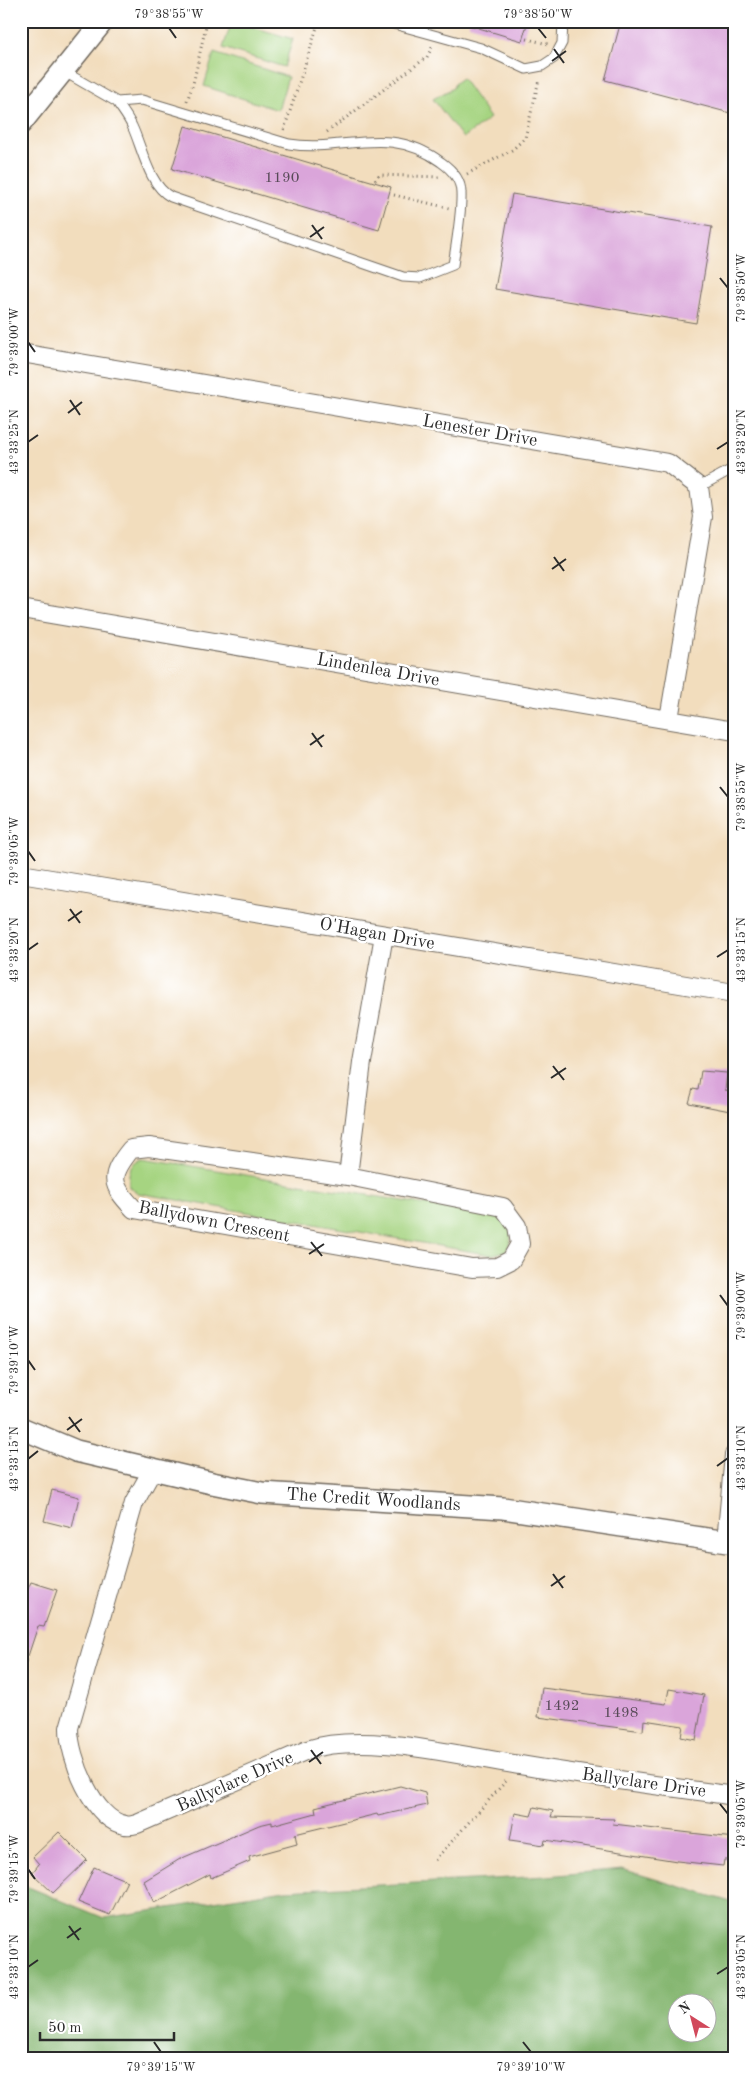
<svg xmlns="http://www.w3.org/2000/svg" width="755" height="2080" viewBox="0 0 755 2080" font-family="'Old Standard TT',serif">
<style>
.green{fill:#a6d481;stroke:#688056}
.forest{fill:#84b66f;stroke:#58704d;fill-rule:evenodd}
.building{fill:#daa5da}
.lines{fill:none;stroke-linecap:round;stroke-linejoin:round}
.service-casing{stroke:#71695e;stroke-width:11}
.minor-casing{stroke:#71695e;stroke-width:20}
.tertiary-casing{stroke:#71695e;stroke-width:24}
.path{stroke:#71695e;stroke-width:3;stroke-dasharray:1 4;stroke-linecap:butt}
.service{stroke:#fff;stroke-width:9}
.minor{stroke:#fff;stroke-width:18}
.tertiary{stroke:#fff;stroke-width:21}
.ticks{fill:none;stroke:#2b2b2b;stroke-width:2}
.labels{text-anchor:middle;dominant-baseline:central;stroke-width:5;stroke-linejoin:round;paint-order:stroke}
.number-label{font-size:15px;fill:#574a57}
.street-label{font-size:18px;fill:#2b2b2b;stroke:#fff}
.neatline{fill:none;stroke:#2b2b2b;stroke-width:2}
.ticks-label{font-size:12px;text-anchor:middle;fill:#2b2b2b}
</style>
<rect width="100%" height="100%" fill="#fff"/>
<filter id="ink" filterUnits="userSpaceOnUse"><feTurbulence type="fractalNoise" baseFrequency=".02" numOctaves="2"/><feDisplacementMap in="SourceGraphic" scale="10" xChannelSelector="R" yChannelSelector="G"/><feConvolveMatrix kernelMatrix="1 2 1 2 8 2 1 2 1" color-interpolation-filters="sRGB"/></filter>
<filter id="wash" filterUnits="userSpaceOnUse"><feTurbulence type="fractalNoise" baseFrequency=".0096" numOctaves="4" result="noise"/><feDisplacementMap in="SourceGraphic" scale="20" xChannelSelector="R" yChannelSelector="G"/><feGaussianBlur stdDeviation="1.12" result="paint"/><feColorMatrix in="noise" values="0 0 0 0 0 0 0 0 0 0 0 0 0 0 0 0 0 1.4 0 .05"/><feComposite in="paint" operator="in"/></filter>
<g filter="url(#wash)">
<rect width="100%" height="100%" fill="#f2ddbd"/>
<path class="green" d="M232 21 293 39 284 67 223 48Z
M214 53 288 77 278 110 204 86Z
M462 78 490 118 463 138 433 99 453 88 455 83Z
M143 1158 500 1217C513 1230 514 1235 506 1251L491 1255 138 1193 129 1187C128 1172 129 1165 143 1158Z"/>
<path class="forest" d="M622 1869 734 1903V2059H21V1884L104 1918 285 1890 547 1876ZM678 2002H708V2032H678Z"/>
<g id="blocks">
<path class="building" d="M469 21H528L522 41 469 25Z
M621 21H734V114L605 80Z
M185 126 391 187 379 230 172 169Z
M512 194 712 227 696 323 495 289Z
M701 1071 727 1073 725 1090 732 1091 730 1111 689 1103 693 1089 698 1090Z
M52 1490 79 1497 72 1528 44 1521Z
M31 1582 57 1590 44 1627 38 1626 24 1668H21V1604Z
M542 1688 666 1704 669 1689 704 1695 696 1740 681 1737 683 1726 644 1720 643 1731 538 1717Z
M400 1786 425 1793 427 1805 378 1816 377 1814 295 1834 297 1844 249 1857 250 1861 211 1878 210 1874 154 1903 144 1881 180 1859 259 1825 272 1822V1825L316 1813 315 1807Z
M534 1807 553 1811 551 1817 614 1819 613 1824 734 1838V1860H724L723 1866 677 1861 545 1840 544 1845 510 1840 515 1813 531 1816Z
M59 1832 87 1860 53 1893 32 1873 39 1864 33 1857Z
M94 1867 127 1881 110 1915 78 1902Z"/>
</g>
</g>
<g filter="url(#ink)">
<use href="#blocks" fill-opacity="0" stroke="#71695e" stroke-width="1"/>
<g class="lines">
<g class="service-casing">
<path id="service" d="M383 21 481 48 526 69 542 66 554 58 562 43 563 21
M63 71 117 102 142 100 289 144C344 153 388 123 441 162 451 169 461 180 461 193 462 212 456 245 453 265L420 278 403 277 171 197C149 186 142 147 132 126 128 117 122 110 117 102
M699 487 734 468"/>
</g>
<g class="minor-casing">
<path id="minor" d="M21 353 668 463 699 487 703 517 669 719
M21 609 734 731
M21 874 734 993
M149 1147 348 1176 503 1207 517 1226 520 1244 511 1260 497 1267 472 1268 134 1209C110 1184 109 1176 131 1149Z
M348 1176 362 1062 384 935
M153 1469 134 1503 69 1728C69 1757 93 1820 125 1825 128 1826 133 1825 137 1824L307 1750C366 1731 459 1756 520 1765 591 1777 663 1786 734 1796
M726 1542 734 1455"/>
</g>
<g class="tertiary-casing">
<g id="tertiary">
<path d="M21 123 103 21"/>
<path id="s1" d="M21 1428 76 1451 212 1483 262 1493 503 1508 734 1543"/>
</g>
</g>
<path class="path" d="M527 39 548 44
M187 101 193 84 207 21
M284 130 319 21
M327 132 427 57 432 47
M467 174 512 150 525 138 539 80
M375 180 379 175 440 177
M394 195 449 208
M435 1860 506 1781"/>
<use href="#service" class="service"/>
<use href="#minor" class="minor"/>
<use href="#tertiary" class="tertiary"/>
</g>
</g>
<path class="ticks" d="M169 28 176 38M538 28 546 38M554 49 564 63M552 61 566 51M312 225 322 239M310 237 324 227M720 278 728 288M28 342 35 352M70 400 80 415M68 413 82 402M28 442 38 435M717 449 728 442M554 557 564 571M552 569 566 559M312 733 322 747M310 745 324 735M720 787 728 797M28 851 35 861M70 909 80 923M68 921 82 911M28 950 38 943M717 957 728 950M553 1066 564 1080M551 1078 566 1068M311 1242 322 1256M309 1254 324 1244M720 1295 728 1306M28 1360 35 1370M69 1417 80 1432M67 1430 82 1419M28 1459 38 1451M717 1466 728 1458M553 1574 563 1588M551 1586 565 1576M311 1750 321 1764M309 1762 323 1752M720 1804 728 1814M28 1869 35 1879M69 1926 79 1940M67 1938 81 1928M28 1967 38 1960M717 1974 728 1967M154 2042 161 2052M523 2042 531 2052"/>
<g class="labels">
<g class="number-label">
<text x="282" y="178">1190</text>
<text x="562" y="1706">1492</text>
<text x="621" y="1713">1498</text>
</g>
<g class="street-label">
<text transform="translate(480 431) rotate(10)">Lenester Drive</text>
<text transform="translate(378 670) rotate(10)">Lindenlea Drive</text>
<text transform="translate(377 934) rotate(10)">O'Hagan Drive</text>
<text transform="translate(214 1222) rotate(11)">Ballydown Crescent</text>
<text stroke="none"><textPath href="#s1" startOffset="362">The Credit Woodlands</textPath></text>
<text transform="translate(235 1782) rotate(-24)">Ballyclare Drive</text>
<text transform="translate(644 1783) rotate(8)">Ballyclare Drive</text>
</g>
</g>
<rect width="755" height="2080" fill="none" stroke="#fff" stroke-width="55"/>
<g transform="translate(692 2018) rotate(324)"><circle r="24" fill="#ffffff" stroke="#aaaaaa"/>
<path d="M0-4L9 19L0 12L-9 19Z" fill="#d1495b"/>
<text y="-8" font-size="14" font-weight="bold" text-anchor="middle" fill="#2b2b2b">N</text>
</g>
<path d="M40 2032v8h134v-8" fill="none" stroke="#2b2b2b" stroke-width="2.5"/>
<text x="48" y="2032" font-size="15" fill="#2b2b2b" stroke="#ffffff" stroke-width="4" paint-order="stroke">50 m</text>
<rect x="28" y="28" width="700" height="2024" class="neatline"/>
<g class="ticks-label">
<text x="169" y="18">79°38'55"W</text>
<text x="538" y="18">79°38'50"W</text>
<text transform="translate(741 288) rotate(-90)" y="4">79°38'50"W</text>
<text transform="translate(14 342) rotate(-90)" y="4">79°39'00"W</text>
<text transform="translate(741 442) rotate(-90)" y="4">43°33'20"N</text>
<text transform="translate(14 442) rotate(-90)" y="4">43°33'25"N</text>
<text transform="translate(741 797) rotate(-90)" y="4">79°38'55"W</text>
<text transform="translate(14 851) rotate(-90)" y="4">79°39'05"W</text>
<text transform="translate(741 950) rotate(-90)" y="4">43°33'15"N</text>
<text transform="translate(14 950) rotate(-90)" y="4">43°33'20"N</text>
<text transform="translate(741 1306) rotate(-90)" y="4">79°39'00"W</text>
<text transform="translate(14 1360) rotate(-90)" y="4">79°39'10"W</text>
<text transform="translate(741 1458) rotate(-90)" y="4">43°33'10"N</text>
<text transform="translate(14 1459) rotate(-90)" y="4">43°33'15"N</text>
<text transform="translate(741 1814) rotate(-90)" y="4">79°39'05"W</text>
<text transform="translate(14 1869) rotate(-90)" y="4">79°39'15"W</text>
<text transform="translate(741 1967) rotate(-90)" y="4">43°33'05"N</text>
<text transform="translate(14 1967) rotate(-90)" y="4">43°33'10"N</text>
<text x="161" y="2071">79°39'15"W</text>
<text x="531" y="2071">79°39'10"W</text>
</g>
</svg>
